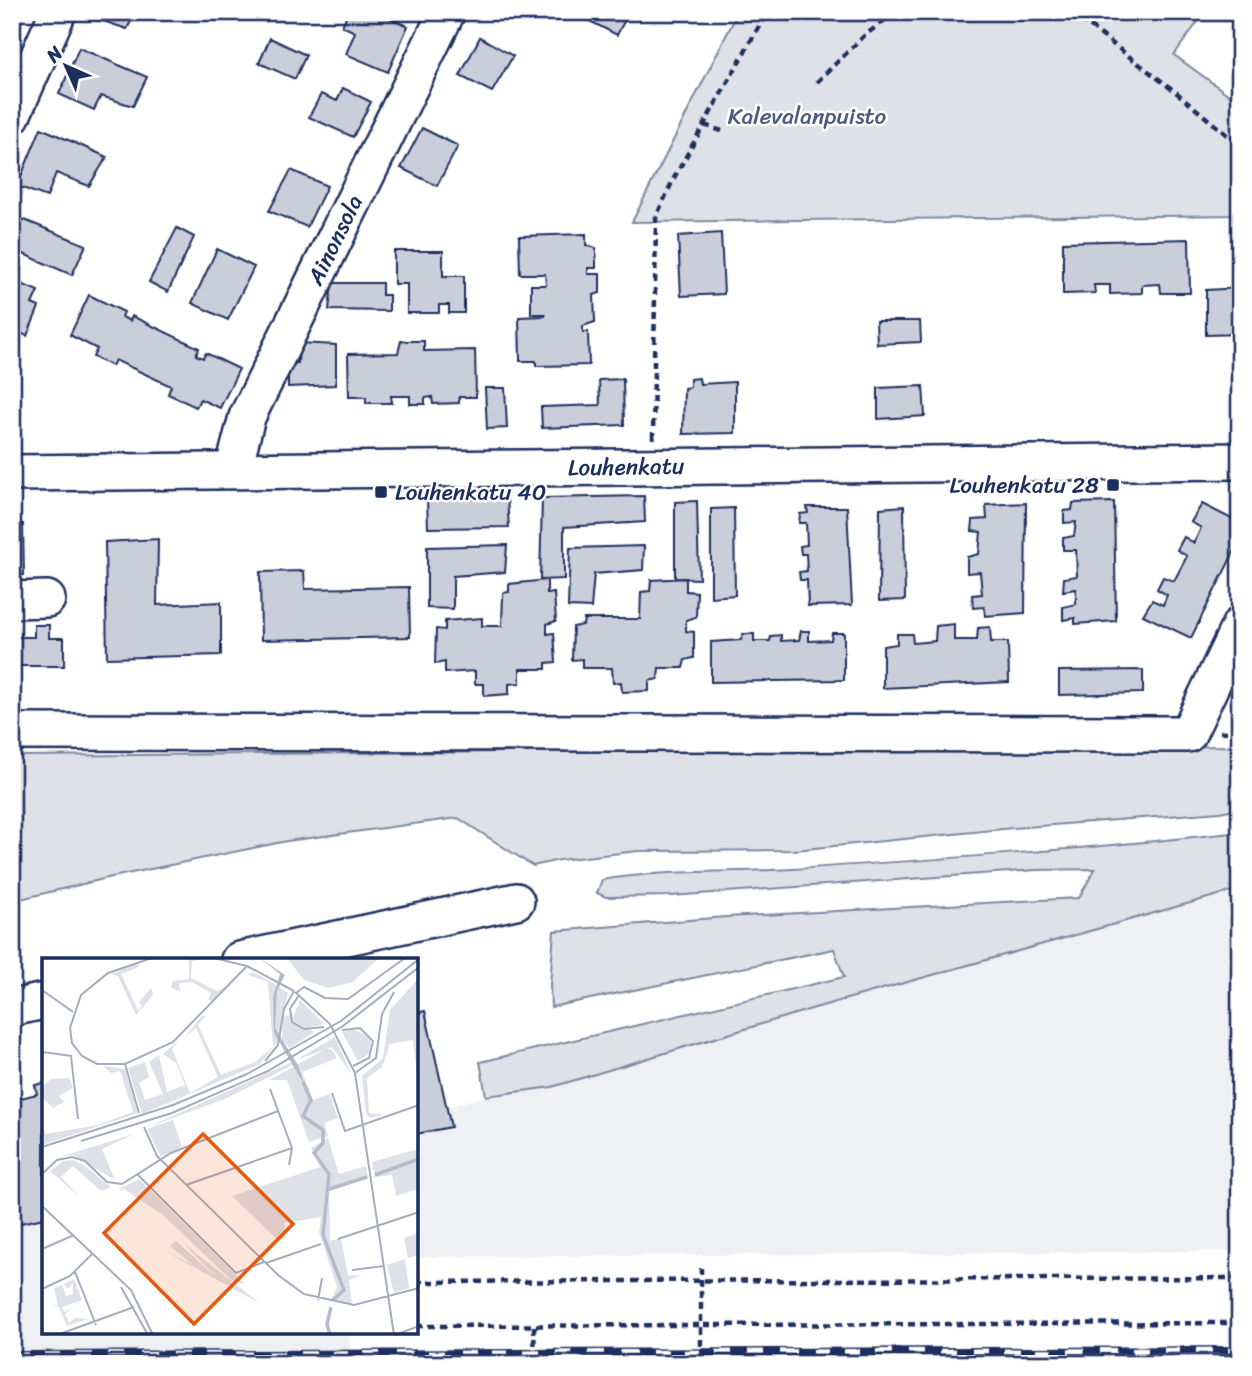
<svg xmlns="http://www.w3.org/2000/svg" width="1252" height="1376" viewBox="0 0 1252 1376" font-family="Sriracha,sans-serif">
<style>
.built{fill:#eff0f4}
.green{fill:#dee1e7;stroke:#7c88a2;stroke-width:2}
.building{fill:#caceda;stroke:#1b2f5e;stroke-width:2}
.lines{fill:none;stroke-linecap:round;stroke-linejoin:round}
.minor-casing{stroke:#1b2f5e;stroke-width:40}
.path{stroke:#1b2f5e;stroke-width:4.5;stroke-dasharray:7 5;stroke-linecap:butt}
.minor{stroke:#fff;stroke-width:35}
.rail-casing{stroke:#1b2f5e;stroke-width:8}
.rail{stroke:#fff;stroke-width:5;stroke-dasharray:16;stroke-linecap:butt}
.poi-dot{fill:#1b2f5e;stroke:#fff;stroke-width:2.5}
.labels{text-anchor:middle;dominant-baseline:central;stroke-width:5;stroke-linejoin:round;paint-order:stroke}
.park-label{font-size:23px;fill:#4c5c80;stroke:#fff}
.street-label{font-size:23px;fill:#1b2f5e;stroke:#fff}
.poi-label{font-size:23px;fill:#1b2f5e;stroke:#fff;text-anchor:end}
.inset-river{fill:none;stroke:#b5bbca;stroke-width:3.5}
.inset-road{fill:none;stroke:#a4acbf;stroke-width:2}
.view{fill:#e8590c;fill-opacity:0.15;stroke:#e8590c;stroke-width:3.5}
.inset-edge{fill:none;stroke:#1b2f5e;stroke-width:3.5}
</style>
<rect width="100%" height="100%" fill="#fff"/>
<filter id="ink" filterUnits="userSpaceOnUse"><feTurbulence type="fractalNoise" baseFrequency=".0143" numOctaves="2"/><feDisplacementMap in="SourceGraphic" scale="14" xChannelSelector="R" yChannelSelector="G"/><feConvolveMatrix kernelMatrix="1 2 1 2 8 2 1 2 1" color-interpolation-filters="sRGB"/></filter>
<g filter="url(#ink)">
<path class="built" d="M1240 889V1251L417 1257 416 1134 451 1127 447 1107 486 1096 552 1087 818 1007Z
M44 1218V1332H350L349 1364H12V1225Z"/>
<path class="green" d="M738 12H1205L1174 55 1240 103V215L632 222Z
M1240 746V808L1220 812 1013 828 795 850 638 851 559 860 533 866 458 818 287 841 112 877 12 901V756Z
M1240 832V889L818 1007 552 1087 486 1096 480 1062 844 977 834 949 551 1007 550 985 554 931 726 917 1079 898 1095 869 1037 870 671 896 606 897 597 893 602 880C665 869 730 873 793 869 942 859 1091 849 1240 832Z"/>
<path class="building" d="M96 12H136L127 29 94 18Z
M348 12H376L408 26 388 72 346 54 355 32 342 26Z
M497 12H521L516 22Z
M572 12H629L617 35Z
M12 14 21 18 12 38Z
M480 37 513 56 492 92 460 76Z
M270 38 306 55 295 79 259 63Z
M79 48 147 77 133 106 101 96 94 110 59 94Z
M343 88 371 102 353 137 309 117 321 94 337 101Z
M41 128 107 157 89 186 56 173 47 197 17 186Z
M422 128 458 146 437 186 401 168Z
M291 170 327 186 307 227 269 211Z
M12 215 86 245 72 275 12 249Z
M177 228 194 237 168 292 149 282Z
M721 233 724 294 681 296 678 236Z
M586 234V245L596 248V268H588V274H600V293L594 295 595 322 583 326V332H588L589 365 536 366V361H520L519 317 545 316V314H531V285H546L545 274H520L519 236Z
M1189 239 1190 293H1161L1160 284 1142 285V293L1110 294V285H1094L1095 293 1063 294V242Z
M217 249 254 267 228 320 192 303Z
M394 251H443V276H464V313H449V305H439V313H407V284H394Z
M12 280 38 291 32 304 39 307 27 336 18 332 12 346Z
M332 283H382V295H389V311L329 310Z
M1240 288V334L1206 335V290Z
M89 295 124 312 122 317 130 321 132 316 199 348 196 355 203 358 206 353 239 369 220 408 200 399 196 407 168 394 171 386 115 360 112 366 93 357 97 349 70 335Z
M876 321H920L921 342 877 344Z
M401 341H424V351L475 350 476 397H459V403L433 404 432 397 425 398V404H410V396H391L392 403H366V397H349L348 354 398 353Z
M299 343 336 345V385L288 387V365L298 363Z
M699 378 700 384 735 382V433L683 434 684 388 690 387V379Z
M623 379 624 425 542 428 541 407 600 405 599 380Z
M923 386 925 416 878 419V388Z
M485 388H505L507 428 487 429Z
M644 496 645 522 564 527V579L540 580 542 498Z
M507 498 509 527 428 528 427 499Z
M697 501 699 579 675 578V502Z
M1114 502 1116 621 1075 624V618L1063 620V607L1076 604V589L1063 591 1064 578 1077 576 1076 550H1063V538L1074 536 1076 522 1064 523V511L1072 510 1073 503Z
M1026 503 1025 613 985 616 984 607 973 608 972 595 982 594 980 572 967 573V557L979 554 981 532 972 531 973 520 987 519 986 505Z
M1202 504 1240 523V540L1191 638 1143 615 1152 600 1163 605 1167 595 1157 589 1163 577 1174 581 1187 556 1177 550 1184 537 1194 543 1201 528 1191 522Z
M904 506 905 600 879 601 880 508Z
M807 507H847L852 605 808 606 807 580H800L799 572 807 571 806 554H801L800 546 807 545 806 523H799L800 514 808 513Z
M734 508 735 595 711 597V509Z
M12 524H23L24 575 12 576Z
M158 539 157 605 221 602V655L107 658 105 542Z
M507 545 505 572 453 576V609L427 608V547Z
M644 546 643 570 594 574 591 608 568 607 570 548Z
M304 571 305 589 409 587 410 637 261 640 260 572Z
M686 578V591L697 592 696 617 686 620V631L694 632V658L685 660 683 668H659L658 679 649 681V691L622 692 621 682 613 683 612 668H582V659L572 660 573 627 583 625 584 619H640L641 592 650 591 651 580Z
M547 580V594L554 593 556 621 547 624V634L554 633 556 662 546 663V669H520V683L509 684V694L484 696V684H475V671L445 673V662L435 664 436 629 445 630V621L482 618V626H502L503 593 509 592V584Z
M954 624V640H977L978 628 990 627 991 642H1008L1009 682 883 688V646L897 644V634H912L913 643 935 641 936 626Z
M34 625H49V638H64V666H12V637H34Z
M801 631H809V641L831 640 832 633H844V680L711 682V642L741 640 743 634H754V641H770L771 636 781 635V641L799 640Z
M1143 670V693L1059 695V671Z
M425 1011 451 1127 416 1134V1013Z
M44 1083V1218L12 1225V1100L37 1094 35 1085Z"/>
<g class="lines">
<g class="minor-casing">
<path id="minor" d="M12 116 58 12
M233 471 247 417 447 12
M12 473 1240 461
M12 600 47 599
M12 732 1188 734 1240 625
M239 960 516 901
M12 1008 44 1001"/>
</g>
<path class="path" d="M1071 12 1177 93 1240 146
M817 82 864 36 896 12
M704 125 725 132
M653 439 656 217 674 178 767 12
M1220 732 1240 731
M416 1282 1240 1278
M416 1326 1240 1323
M534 1326 535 1364
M701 1346V1268"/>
<use href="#minor" class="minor"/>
<g class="rail-casing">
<path id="rail" d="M12 1355 1240 1350"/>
</g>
<use href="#rail" class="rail"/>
</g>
</g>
<g class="poi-dot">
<rect x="1106" y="478" width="14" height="14" rx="3.5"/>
<rect x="374" y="485" width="14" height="14" rx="3.5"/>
</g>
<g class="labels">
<g class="park-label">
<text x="807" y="116">Kalevalanpuisto</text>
</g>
<g class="street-label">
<text transform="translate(335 240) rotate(-64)">Ainonsola</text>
<text transform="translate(626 467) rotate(-1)">Louhenkatu</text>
</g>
<g class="poi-label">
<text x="1099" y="485">Louhenkatu 28</text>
<text x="395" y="492" text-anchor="start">Louhenkatu 40</text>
</g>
</g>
<g transform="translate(42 958)">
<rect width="376" height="376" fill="#fff"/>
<path d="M143 0 162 1 150 3 149 20 175 33 184 28 170 43 166 41 169 35 150 24 137 25 138 34 129 29 131 23 147 21V3ZM245 0H337L311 24 287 30 262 22ZM96 5 97 9 79 16 96 52 100 48 97 44 109 30 111 37 94 57 76 18 69 16ZM210 14 226 22 246 35 236 83 218 106 100 156 86 110 103 104 107 119 97 125 103 142 121 136 107 104 117 97 125 134 143 127 134 105 121 96 137 82 130 91 148 135 176 119 154 70 143 79 160 58H164L156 67 179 117 213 104 231 89 226 24 206 17 192 26ZM376 21V126L371 82 348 86 340 109 325 120 327 155 341 157 328 160 324 156 320 118 341 100 348 52ZM258 42 282 66 265 70 251 60ZM246 57 272 74 248 90 240 82 241 59ZM310 71 328 79 329 94 316 103 300 74ZM293 79 310 117 290 89 254 102ZM284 91H289L295 100 260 114 271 142 288 136 296 160 282 165 286 178 267 184 245 122H227ZM250 104 251 107 185 140 104 170ZM61 108 83 111 96 155 0 187V169L4 176 56 167 91 154 78 113 69 115ZM27 120 31 130 17 138 22 144 11 150 0 139V129L9 121ZM131 162 140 189 119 199 105 171ZM92 176 60 191 73 222 31 197 21 198ZM286 180 297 216 324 208 326 220 287 233 288 283 299 280 306 318 320 317 307 322 310 345 289 343 295 329 277 274 279 259 242 265 244 280 236 282 190 238 278 209 269 190ZM376 191V231L354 238 350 217 333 219 330 204ZM32 202 43 208 69 229 59 233 31 208 19 219 38 239 8 213 21 203ZM97 221 203 326 190 323 121 257 82 231 75 232ZM376 275V297L366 300 362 280ZM134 283 174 319 140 284 217 345 117 290 151 307 128 288ZM363 301 367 330 352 335 345 307ZM32 321 40 342 20 349 22 354 30 350 23 356 27 365 33 360 46 361 25 368 17 349 11 347H16L12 330 20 327 24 338 31 336V325L26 331 22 326Z" fill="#dee1e7"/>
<path d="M218 0 243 17 235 33 233 70 256 107 263 128 232 75 231 39 238 16Z" fill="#b5bbca"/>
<path class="inset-river" d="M261 124 269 142 261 158 281 172V185L272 195 287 216 281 277 302 332 291 342M333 217 377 201M284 232 325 219M288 377 285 366 289 349"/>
<path class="inset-road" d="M110 0 66 15 39 37 28 70 30 85 40 98 55 106H83L131 84 205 8 172 0M205 8 252 33M0 32 31 54M253 34 288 66 313 115 352 377M254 35 262 29 283 40 306 41 363 0M257 37 248 51 250 64 262 71 282 69M300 72 318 70 331 83 327 100 311 108M0 94 30 98M29 98 36 161M223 103 236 87 242 51 252 33M83 106 97 155M313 115 334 100 340 56 352 34M228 131 250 190 247 207M290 135 303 173 377 147M102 169 115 198 236 317 262 336 312 347 377 330M39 183 130 155 226 113 301 68 377 9M0 189 131 147 205 116 299 63 377 1M0 216 15 202 30 199 43 203 65 224 80 226 129 195 236 153M96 217 194 315 222 304M144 227 250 190M0 248 89 332 111 377M296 281 377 254M0 291 32 277M224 305 279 286M310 312 342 308M33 314 54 367M79 329 106 377M0 331 28 318 51 295M276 342 280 320M15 377 92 349M353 377 377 368"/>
<path class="view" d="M161 176 251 266 152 366 62 275Z"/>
<rect width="376" height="376" class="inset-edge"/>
</g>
<rect width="1252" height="1376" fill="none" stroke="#fff" stroke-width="42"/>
<rect x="21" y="21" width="1210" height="1334" fill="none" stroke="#1b2f5e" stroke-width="2.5" filter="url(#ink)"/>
<g transform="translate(66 66) rotate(315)" stroke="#ffffff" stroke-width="5" paint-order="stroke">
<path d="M0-5L12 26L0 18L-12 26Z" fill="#1b2f5e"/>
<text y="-10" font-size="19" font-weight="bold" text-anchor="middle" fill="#1b2f5e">N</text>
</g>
</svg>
